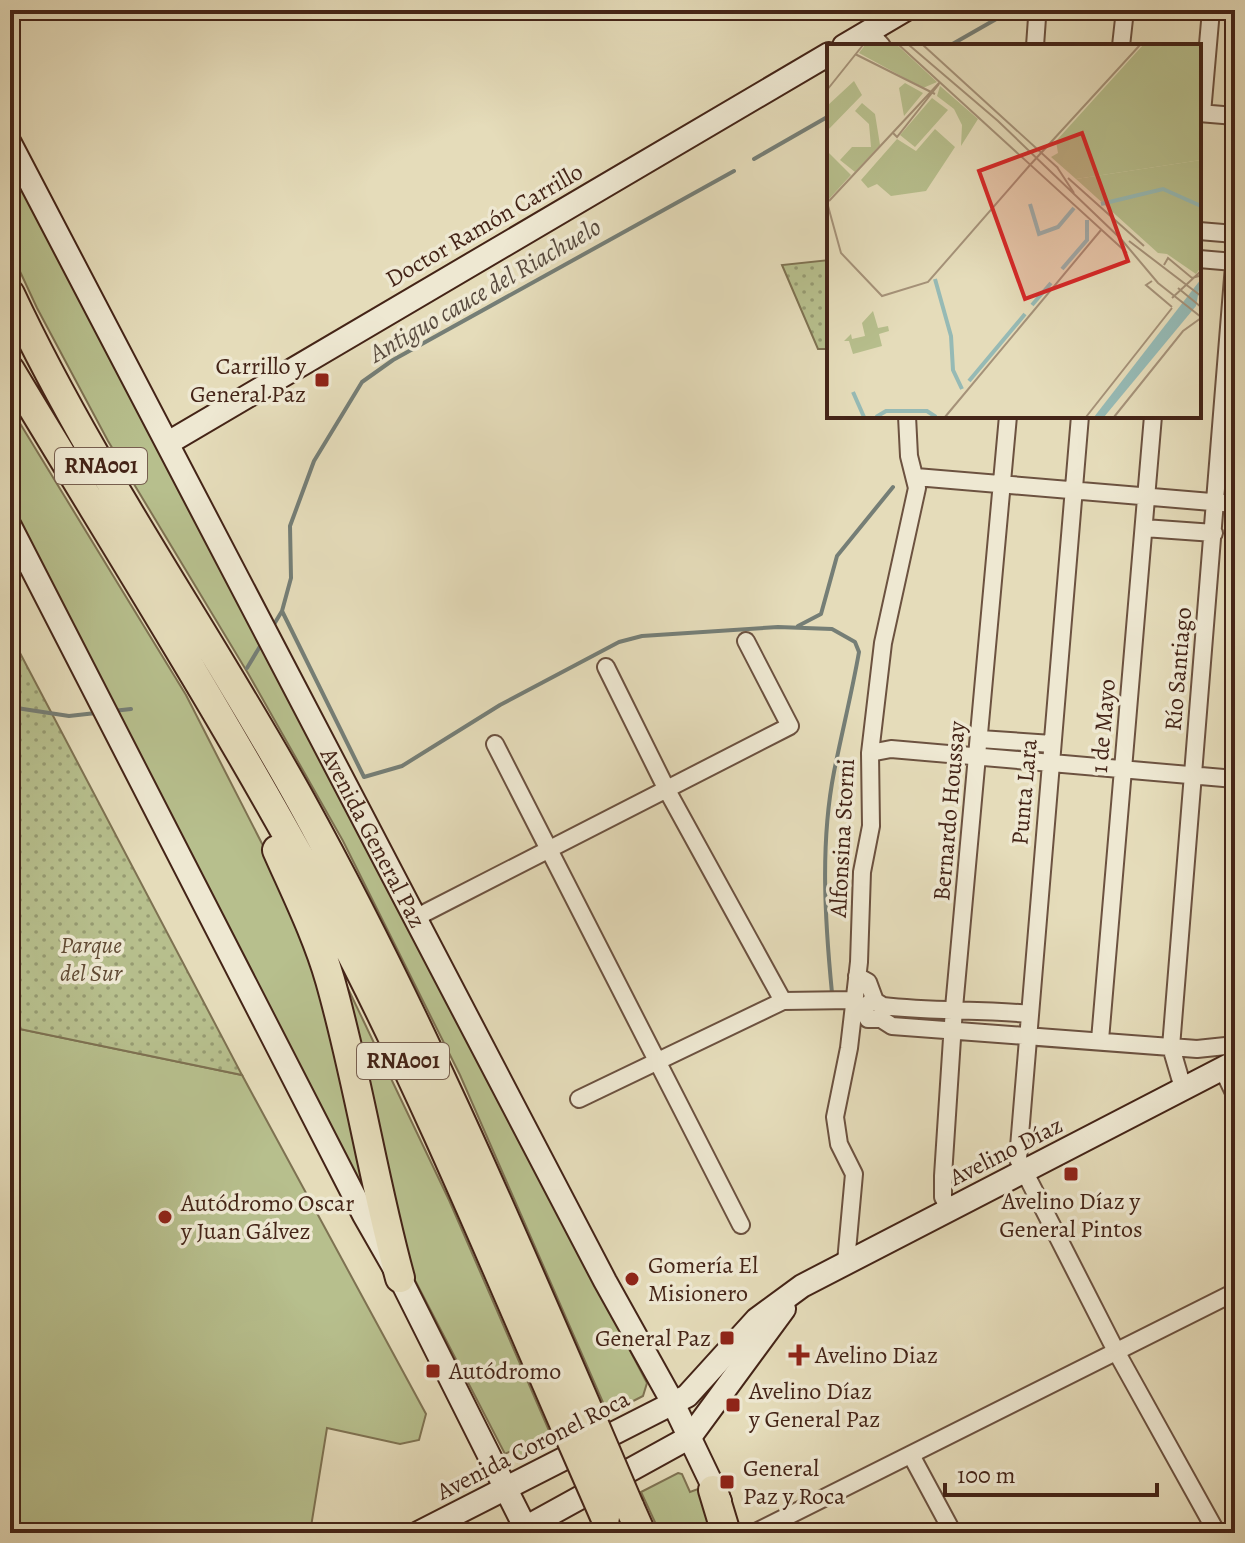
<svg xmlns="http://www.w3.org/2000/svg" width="1245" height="1543" viewBox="0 0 1245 1543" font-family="Alegreya,serif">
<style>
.grass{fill:#b7bf8d;stroke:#7e7252;stroke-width:2}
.park{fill:url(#park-dots);stroke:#7e7252;stroke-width:2}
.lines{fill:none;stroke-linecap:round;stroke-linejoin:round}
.stream{stroke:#757e76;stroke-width:4}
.street-casing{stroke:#6c5240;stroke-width:20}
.secondary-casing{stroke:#442417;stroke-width:26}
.highway-casing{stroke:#442417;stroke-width:32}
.street{stroke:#eee8d2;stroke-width:16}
.secondary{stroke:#eee8d2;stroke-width:22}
.highway{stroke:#e5dcba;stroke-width:28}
.highway-bridge-casing{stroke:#442417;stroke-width:32;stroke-linecap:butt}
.highway-bridge{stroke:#e5dcba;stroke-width:28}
.poi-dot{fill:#8f2418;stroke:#eee8d2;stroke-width:3}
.labels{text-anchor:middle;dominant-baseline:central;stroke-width:7;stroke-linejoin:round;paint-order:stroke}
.shield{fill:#eee8d2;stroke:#775f4f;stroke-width:2}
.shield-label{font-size:22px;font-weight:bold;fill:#442417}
.street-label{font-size:24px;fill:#442417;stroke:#eee8d2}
.poi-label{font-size:24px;fill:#442417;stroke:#eee8d2;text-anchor:start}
.park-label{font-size:24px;font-style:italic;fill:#614b34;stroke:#eee8d2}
.water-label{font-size:26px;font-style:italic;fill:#584a3e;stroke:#eee8d2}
.inset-river{fill:none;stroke:#96bab5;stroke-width:4}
.inset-road{fill:none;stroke:#a59279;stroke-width:2}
.view{fill:#d62828;fill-opacity:0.15;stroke:#d62828;stroke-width:4}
.inset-edge{fill:none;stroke:#442417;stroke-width:4}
</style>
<defs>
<pattern id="park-dots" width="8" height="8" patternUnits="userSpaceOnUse" patternTransform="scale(2)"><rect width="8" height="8" fill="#b7bf8d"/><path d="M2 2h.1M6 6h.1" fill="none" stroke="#969b72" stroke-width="1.8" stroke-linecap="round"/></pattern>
</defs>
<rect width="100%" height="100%" fill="#e5dcba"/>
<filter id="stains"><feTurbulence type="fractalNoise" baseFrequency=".0025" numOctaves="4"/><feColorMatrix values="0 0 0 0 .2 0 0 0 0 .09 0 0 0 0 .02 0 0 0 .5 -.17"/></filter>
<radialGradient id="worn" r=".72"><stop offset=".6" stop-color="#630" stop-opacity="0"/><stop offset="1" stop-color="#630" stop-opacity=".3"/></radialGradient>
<path class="grass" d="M10 165 647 1383 643 1396 608 1414 460 1075 343 841 249 675 108 441 37 308 10 250Z
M10 407 186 695 276 871 320 983 376 1216 10 517Z
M332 955 449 1200 554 1442 518 1462 511 1451 505 1454 402 1255Z
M10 1027 242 1075 426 1414 419 1440 400 1444 327 1428 310 1533H10Z
M678 1473 682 1474 690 1492 698 1489 718 1533H660L641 1492Z"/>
<path class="park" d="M829 260V349H818L782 265Z
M10 634 242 1075 10 1027Z"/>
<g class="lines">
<path class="stream" d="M949 46 1012 10
M754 159 829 116
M282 611 364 777 402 766 500 705 619 642 642 636 778 627 832 629 855 642 859 652C852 692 842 732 834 772 820 844 825 921 832 993
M273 626 282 611 291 578 290 526 314 461 362 382 393 360 734 171
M798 626 821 614 837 556 893 487
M247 668 262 643
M10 707 69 716 96 713
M113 711 131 709"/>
<g class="street-casing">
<path id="street" d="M869 31 882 46
M1035 46 1037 18
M1121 46 1125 10
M1199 113 1235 116
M1202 113 1211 10
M1199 231 1235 234
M1199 259 1234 262
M1080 416 1018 1159 1117 1353 1217 1533
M916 477 1235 504
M1144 528 1214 533
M606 667 668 792 783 1001
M980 739 1052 744
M495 744 741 1225
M870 753 891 749 1235 779
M415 918 790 726 746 641
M857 976 868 982 875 1001
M883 1006C932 1012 980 1009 1029 1014
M881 1019 883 1006 875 1001 869 1003 864 1011 868 1019H881L892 1026 1197 1049 1235 1045
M1100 1040 1153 416
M1222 1068 1235 1095
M1183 1088 1171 1047 1235 253
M579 1099 783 1001 853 1000
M949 1210 943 1197V1176L954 1008 1008 416
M846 1262 854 1174 839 1144 835 1117 849 1048 859 962 862 872 871 826 870 753 883 643 917 488 909 456 907 416
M911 1455 953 1533
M754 1533 1235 1292"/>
</g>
<g class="secondary-casing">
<g id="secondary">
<path d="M844 46 905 10"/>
<path id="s1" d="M10 143 605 1281 673 1403 720 1501"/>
<path d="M168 443 829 54"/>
<path d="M10 526 364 1215 400 1278 528 1533"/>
<path d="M418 1533 687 1396 757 1319 802 1286 1235 1062"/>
<path d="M516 1533 690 1437 784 1309"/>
</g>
</g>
<g class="highway-casing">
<path id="highway" d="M10 294C93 471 207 631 301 801 411 1000 501 1208 591 1417
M10 370C121 555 237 737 338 928 423 1090 493 1260 566 1428
M277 850C296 893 317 935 330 980 358 1078 373 1180 400 1278
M713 1490 726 1533
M629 1506 641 1533"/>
</g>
<use href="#street" class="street"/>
<use href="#secondary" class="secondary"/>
<use href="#highway" class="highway"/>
<g class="highway-bridge-casing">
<path id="highway-bridge" d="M591 1417 629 1506
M566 1428 605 1517"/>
</g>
<use href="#highway-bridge" class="highway-bridge"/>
</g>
<g class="poi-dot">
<rect x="314" y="372" width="16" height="16" rx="4"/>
<rect x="1063" y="1166" width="16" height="16" rx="4"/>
<circle cx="165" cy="1217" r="8"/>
<circle cx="632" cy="1279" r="8"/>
<rect x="719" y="1330" width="16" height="16" rx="4"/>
<path d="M795 1343h8v8h8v8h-8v8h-8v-8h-8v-8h8z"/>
<rect x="425" y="1363" width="16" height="16" rx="4"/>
<rect x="725" y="1397" width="16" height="16" rx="4"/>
<rect x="719" y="1474" width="16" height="16" rx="4"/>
</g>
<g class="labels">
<g class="shield">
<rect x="55" y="448" width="92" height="36" rx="6"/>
<rect x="357" y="1043" width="92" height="36" rx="6"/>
</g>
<g class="shield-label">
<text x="101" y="466">RNA001</text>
<text x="403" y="1061">RNA001</text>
</g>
<g class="street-label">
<text transform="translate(484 225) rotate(-30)">Doctor Ramón Carrillo</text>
<text transform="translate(1178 669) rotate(-85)">Río Santiago</text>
<text transform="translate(1103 726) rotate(-85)">1 de Mayo</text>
<text transform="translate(1024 792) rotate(-85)">Punta Lara</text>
<text transform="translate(949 811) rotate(-85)">Bernardo Houssay</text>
<text stroke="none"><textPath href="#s1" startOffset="784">Avenida General Paz</textPath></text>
<text transform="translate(842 838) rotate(-87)">Alfonsina Storni</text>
<text transform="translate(1006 1151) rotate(-27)">Avelino Díaz</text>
<text transform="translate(533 1445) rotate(-27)">Avenida Coronel Roca</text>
</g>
<g class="poi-label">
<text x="306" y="366" text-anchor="end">Carrillo y<tspan x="306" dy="28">General Paz</tspan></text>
<text x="1071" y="1201" text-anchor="middle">Avelino Díaz y<tspan x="1071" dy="28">General Pintos</tspan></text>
<text x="181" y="1203">Autódromo Oscar<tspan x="181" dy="28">y Juan Gálvez</tspan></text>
<text x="648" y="1265">Gomería El<tspan x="648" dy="28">Misionero</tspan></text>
<text x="711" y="1338" text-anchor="end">General Paz</text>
<text x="815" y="1355">Avelino Diaz</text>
<text x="449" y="1371">Autódromo</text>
<text x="749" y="1391">Avelino Díaz<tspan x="749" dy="28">y General Paz</tspan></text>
<text x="743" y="1468">General<tspan x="743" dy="28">Paz y Roca</tspan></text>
</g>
<g class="park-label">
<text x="91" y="945">Parque<tspan x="91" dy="28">del Sur</tspan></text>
</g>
<g class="water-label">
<text transform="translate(485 290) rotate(-30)">Antiguo cauce del Riachuelo</text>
</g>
</g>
<g transform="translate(827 44)">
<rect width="374" height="374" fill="#e5dcba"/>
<path d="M38 1H70L110 38 96 44 32 9ZM316 1H374V116L249 135 224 113 231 109 229 97ZM27 37 35 51 0 87V62ZM78 39 96 49 77 72 72 44ZM113 42 151 75 134 102 135 81 127 65 110 52ZM105 54 121 66 88 103 73 91ZM35 59 48 70 53 101 28 128 13 116 25 103H44L42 80 28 67ZM108 85 128 103 99 147 64 152 50 140 41 144 34 136 70 95 89 107ZM0 107 24 131 1 156 0 155Z" fill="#b7bf8d"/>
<path d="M374 116V223L369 230 340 210 331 209 249 135ZM46 267 51 284 61 282 62 287 52 290 55 302 26 310 22 297H17L24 290 25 295 38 292 35 279Z" fill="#b7bf8d"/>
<path d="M374 235 369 262 277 373H267Z" fill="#96bab5"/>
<path class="inset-river" d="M203 160 212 190 231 183 247 164M274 160 336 145 374 162M235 225 260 196V176M108 235 124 292 126 326 135 345M205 261 224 239M142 337 198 270M26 348 37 373M49 373 59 367H100L109 373"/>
<path class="inset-road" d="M72 1 300 209M82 1 171 77 294 195 331 239 374 273M96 1 231 124M28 10 108 50M0 46 36 1M66 89 70 93 112 40M203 121 313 1M230 123 247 149M241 134 317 202M2 157 113 38M1 162 14 209 55 252 101 238 203 121M302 197 374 252M337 221 341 214 365 234 372 232M325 237 319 241 345 263M351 244 374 263M345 254 374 227M118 373 274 186M259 373 345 264M287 373 356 287 374 274"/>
<path class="view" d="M255 89 301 217 198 255 152 127Z"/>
<rect width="374" height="374" class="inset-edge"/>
</g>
<rect width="1245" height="1543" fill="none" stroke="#e5dcba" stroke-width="40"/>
<rect x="12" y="12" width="1221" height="1519" fill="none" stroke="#442417" stroke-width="4"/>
<rect x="20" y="20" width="1205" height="1503" fill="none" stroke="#442417" stroke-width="2"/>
<path d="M945 1483v12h212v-12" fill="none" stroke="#442417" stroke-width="4"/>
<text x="957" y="1483" font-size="24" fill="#442417" stroke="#eee8d2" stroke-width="6" paint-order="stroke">100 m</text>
<rect width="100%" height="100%" filter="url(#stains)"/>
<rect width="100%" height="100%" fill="url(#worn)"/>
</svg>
